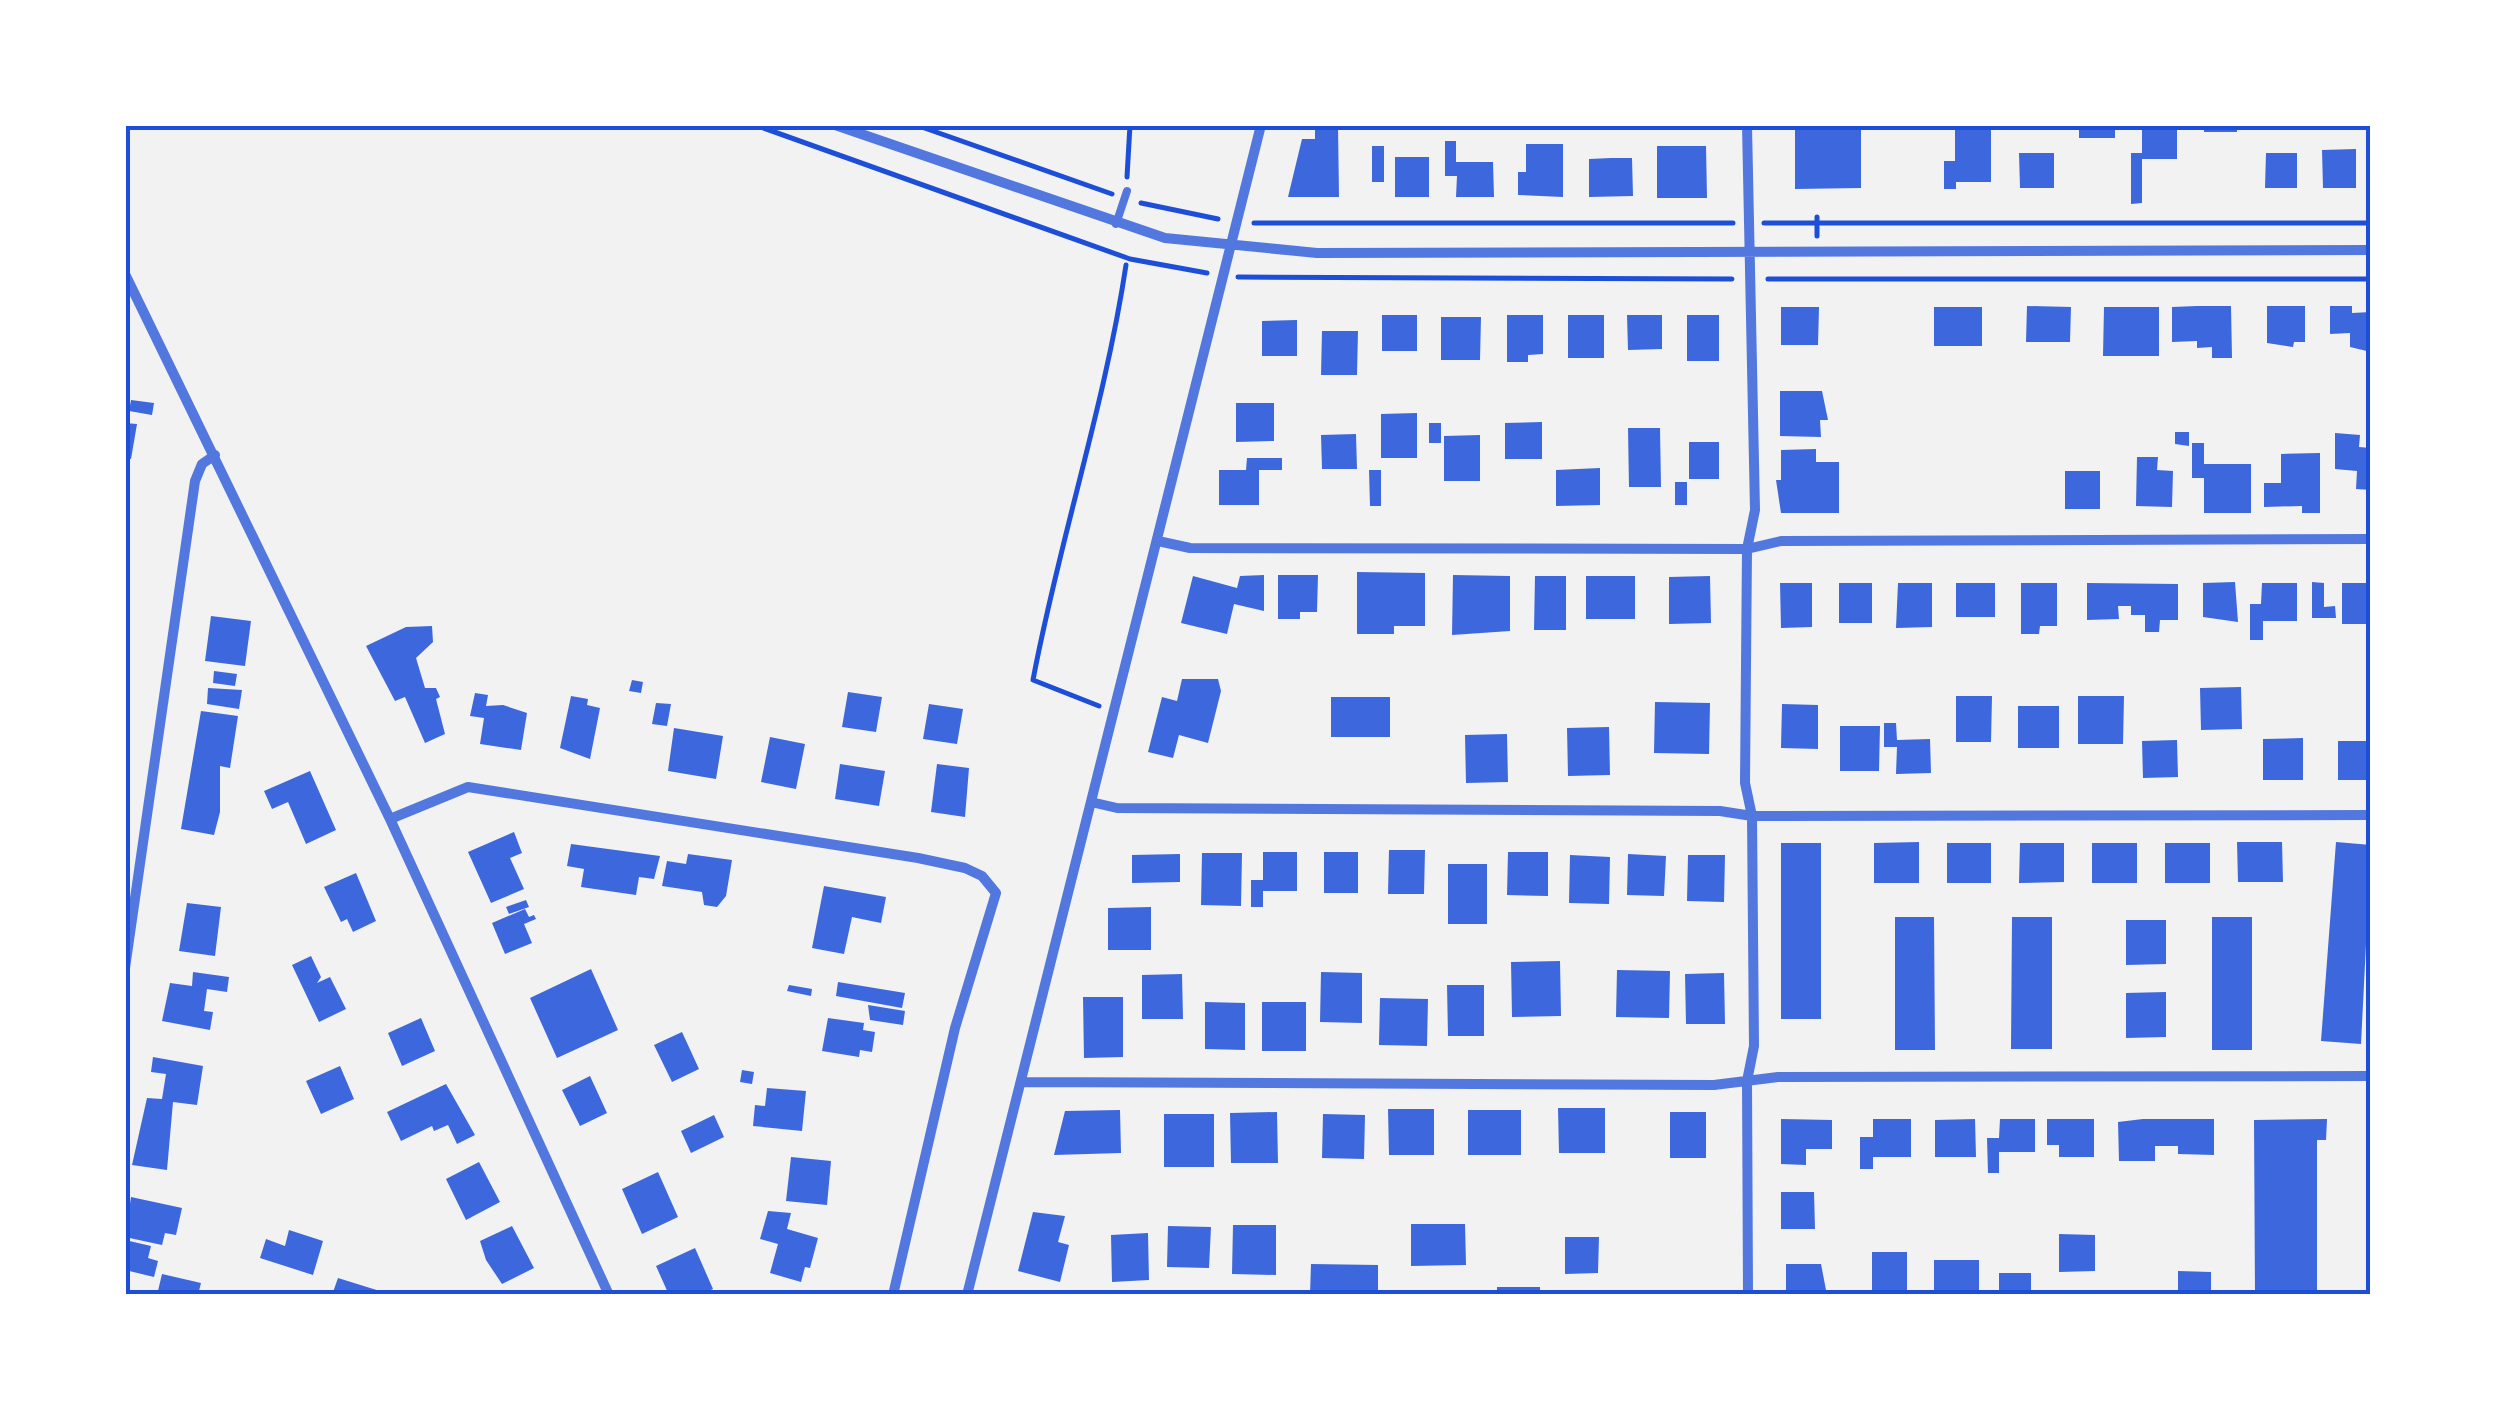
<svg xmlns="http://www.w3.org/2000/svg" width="2496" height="1420" viewBox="0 0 2496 1420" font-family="Manrope,sans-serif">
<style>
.building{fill:#3d67dc}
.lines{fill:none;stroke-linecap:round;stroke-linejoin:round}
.path{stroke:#1d4ed8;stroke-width:5}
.service{stroke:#5277de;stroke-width:8}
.minor{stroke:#5277de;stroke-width:10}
.neatline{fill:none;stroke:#1d4ed8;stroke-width:4}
</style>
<rect width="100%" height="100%" fill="#f2f2f2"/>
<path class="building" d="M1315 125H1338L1339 197H1288L1302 139H1315Z
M1795 125H1861V188L1795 189Z
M2079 125H2115V138H2079Z
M2142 125H2177V159H2142V203L2131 204V153H2142Z
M2204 125H2237V132H2204Z
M1955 126H1991V182H1956V189H1944V161H1955Z
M1445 141H1456V162H1493L1494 197H1456L1457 176H1445Z
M1526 144H1563V197L1518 195V172H1526Z
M1372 146H1384V182H1372Z
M1657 146H1706L1707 198H1657Z
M2356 149V188H2323L2322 150Z
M2019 153H2054V188H2020Z
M2266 153H2297V188H2265Z
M1395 157H1429V197H1395Z
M1611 158H1632L1633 196 1589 197V159Z
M2027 306 2071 307 2070 342H2026Z
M2197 306H2231L2232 358H2212V347L2197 348V341L2172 342V307Z
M2267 306H2305V342H2294L2293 347 2267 343Z
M2330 306H2352V313L2371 312V352L2350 347V333L2330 334Z
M1781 307H1819L1818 345H1781Z
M1934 307H1982V346H1934Z
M2104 307H2159V356H2103Z
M1382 315H1417V351H1382Z
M1507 315H1543V354L1528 355V362H1507Z
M1568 315H1604V358H1568Z
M1627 315H1662V349L1628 350Z
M1687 315H1719V361H1687Z
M1441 317H1481L1480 360H1441Z
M1297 320V356H1262V321Z
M1322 331H1358L1357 375H1321Z
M1780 391H1822L1828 420H1820L1821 437 1780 436Z
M131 400 154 403 152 415 129 411Z
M1236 403H1274V441L1236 442Z
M1417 413V458H1381V414Z
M1542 422V459H1505V423Z
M125 423 137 424 131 459 125 458Z
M1429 423H1441V443H1429Z
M1628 428H1660L1661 487H1629Z
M2175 432H2189V446L2175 444Z
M2335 433 2360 435 2359 447 2371 448V490L2356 489 2357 471 2335 469Z
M1356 434 1357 469H1322L1321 435Z
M1480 435V481H1444V436Z
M1689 442H1719V479H1689Z
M2192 443H2204V464H2251V513H2204V478H2192Z
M1816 449V462H1839V513H1781L1776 480H1781V450Z
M2320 453V513H2302V506L2264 507V483H2281V454Z
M2137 457H2158L2157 470 2173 471 2172 507 2136 506Z
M1247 458H1282V470H1259V505H1219V470H1246Z
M1600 468V505L1556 506V470Z
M1369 470H1381V506H1370Z
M2065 471H2100V509H2065Z
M1675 482H1687V505H1675Z
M1357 572 1425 573V626H1394V634H1357Z
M1264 575V611L1234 604 1227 634 1181 623 1193 576 1237 588 1240 576Z
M1278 575H1318L1317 612H1300V619H1278Z
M1453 575 1510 576V631L1452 635Z
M1535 576H1566V630H1534Z
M1586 576H1635V619H1586Z
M1710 576 1711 623 1669 624V577Z
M2235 582 2238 622 2203 617V583Z
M2312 582 2324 583V607L2335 606 2336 618H2312Z
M1780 583H1812V627L1781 628Z
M1839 583H1872V623H1839Z
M1898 583H1932V627L1896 628Z
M1956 583H1995V617H1956Z
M2021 583H2057V626H2040L2039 634H2021Z
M2087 583 2178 584V620H2160L2159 632H2145V615H2131V606H2118L2119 619 2087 620Z
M2262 583H2297V621H2263V640H2250V604H2261Z
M2342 583H2371V624H2342Z
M211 616 251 621 245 666 205 661Z
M432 626 433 642 416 658 425 688H436L440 697 436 699 445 734 425 743 405 697 395 701 366 646 406 627Z
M214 671 237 674 235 686 213 683Z
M2367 678H2371V719H2367Z
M1182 679H1218L1221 691 1208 743 1179 735 1173 758 1148 752 1162 697 1177 701Z
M632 680 643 682 641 693 629 691Z
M2241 687 2242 729 2201 730 2200 688Z
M208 688 242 690 239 709 207 704Z
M848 692 882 697 876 732 842 727Z
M475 693 488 695 486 706 503 705 527 713 521 750 480 744 484 718 470 716Z
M571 696 588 699 587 705 600 708 590 759 560 748Z
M1956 696H1992L1991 742H1956Z
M2078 696H2124L2123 744H2078Z
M1331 697H1390V737H1331Z
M1655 702 1710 703 1709 754 1654 753Z
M656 703 671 704 667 726 652 724Z
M929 704 963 709 957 744 923 739Z
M1782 704 1818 705V749L1781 748Z
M2018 706H2059V748H2018Z
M201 711 238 716 230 768 220 766V812L214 835 181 829Z
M1884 723H1896L1897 740 1930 739 1931 773 1896 774 1897 747H1884Z
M1840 726H1880L1879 771H1840Z
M1609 727 1610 775 1568 776 1567 728Z
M674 728 723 736 716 779 668 771Z
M1507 734 1508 782 1466 783 1465 735Z
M770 737 805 744 796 789 761 782Z
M2303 738V780H2263V739Z
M2177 740 2178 777 2143 778 2142 741Z
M2338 741H2371V780H2338Z
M840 764 885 771 879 806 835 799Z
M937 764 969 768 965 817 931 812Z
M310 771 336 830 306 844 288 802 272 809 264 791Z
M514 832 522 853 510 858 524 889 491 903 468 852Z
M1919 842V883H1874V843Z
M2237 842H2282L2283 882H2238Z
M2336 842 2371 845 2361 1044 2321 1041Z
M1781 843H1821V1019H1781Z
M1947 843H1991V883H1947Z
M2020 843H2064V882L2019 883Z
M2092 843H2137V883H2092Z
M2165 843H2210V883H2165Z
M571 844 660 856 654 879 639 877 636 895 581 887 584 869 567 866Z
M1389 850H1425L1424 894H1388Z
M1263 852H1297V891H1263V907H1251V880H1263Z
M1324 852H1358V893H1324Z
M1508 852H1548V896L1507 895Z
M1202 853H1242L1241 906 1201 905Z
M688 854 732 860 726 896 717 907 704 905 702 892 662 886 667 861 686 864Z
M1180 854V882L1132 883V855Z
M1628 854 1666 856 1664 896 1627 895Z
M1570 855 1610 857 1609 904 1569 903Z
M1688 855H1725L1724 902 1687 901Z
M1448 864H1487V924H1448Z
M356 873 376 921 353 932 347 919 341 922 324 887Z
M824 886 886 897 881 923 852 917 844 954 812 948Z
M526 900 529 907 509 914 506 907Z
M187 903 221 907 215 956 179 951Z
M1151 907V950H1108V908Z
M525 909 529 917 534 915 536 919 524 924 532 943 505 954 492 923Z
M1895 917H1934L1935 1050H1895Z
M2012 917H2052V1049H2011Z
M2212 917H2252V1050H2212Z
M2126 920H2166V964L2126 965Z
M311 956 321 977 317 983 330 977 346 1009 319 1022 292 965Z
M1560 961 1561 1016 1512 1017 1511 962Z
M591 969 618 1030 557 1058 530 998Z
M1617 970 1670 971 1669 1018 1616 1017Z
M193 972 229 977 227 992 207 989 204 1011 213 1012 210 1030 162 1021 170 983 192 986Z
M1321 972 1362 973V1023L1320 1022Z
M1724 973 1725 1024H1686L1685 974Z
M1182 974 1183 1019H1142V975Z
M838 982 905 993 902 1008 836 996Z
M789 985 812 989 811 996 787 991Z
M1447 985H1484V1036H1448Z
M2166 992V1037L2126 1038V993Z
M1083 997H1123V1057L1084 1058Z
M1380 998 1428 999 1427 1046 1379 1045Z
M1205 1002 1245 1003V1050L1205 1049Z
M1262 1002H1306V1051H1262Z
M868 1005 905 1011 903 1025 870 1020Z
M421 1018 435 1051 402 1066 388 1033Z
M828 1018 864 1023 863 1030 875 1032 872 1052 860 1050 859 1057 822 1051Z
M682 1032 699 1069 672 1082 654 1045Z
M153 1057 203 1066 197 1105 173 1102 167 1170 132 1165 147 1098 162 1099 166 1074 151 1072Z
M340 1066 354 1099 321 1114 306 1081Z
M742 1070 754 1072 752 1084 740 1082Z
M590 1076 607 1113 580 1126 562 1090Z
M446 1084 475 1135 457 1144 448 1125 434 1131 432 1126 401 1141 387 1112Z
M767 1088 806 1091 802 1131 753 1126 755 1105 765 1106Z
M1558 1108H1605V1153H1559Z
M1388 1109H1434V1155H1389Z
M1120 1110 1121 1153 1054 1155 1065 1111Z
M1468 1110H1521V1155H1468Z
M1277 1112 1278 1163H1231L1230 1113Z
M1670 1112H1706V1158H1670Z
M1164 1114H1214V1167H1164Z
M1323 1114 1365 1115 1364 1159 1322 1158Z
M714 1115 724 1137 691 1153 681 1131Z
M1781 1119 1832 1120V1149H1806V1165L1781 1164Z
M1873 1119H1911V1157H1873V1169H1860V1137H1873Z
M1975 1119 1976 1157H1935V1120Z
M2000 1119H2035V1152H1999V1173H1988L1987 1138H1999Z
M2047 1119H2094V1157H2059V1145H2047Z
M2143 1119H2214V1155L2178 1154V1146H2155V1161H2119L2118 1122Z
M2327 1119 2326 1140H2317V1295H2255L2254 1120Z
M791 1157 831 1161 827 1205 786 1201Z
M479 1162 500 1202 466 1220 446 1179Z
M658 1172 678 1217 642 1234 622 1189Z
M1781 1192H1814L1815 1229H1781Z
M131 1197 182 1208 176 1235 165 1233 162 1245 125 1237Z
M768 1211 791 1213 787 1229 818 1238 810 1268 805 1267 801 1282 770 1273 778 1244 760 1239Z
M1033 1212 1065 1216 1058 1242 1069 1245 1060 1282 1018 1271Z
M1411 1224H1465L1466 1265 1411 1266Z
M1233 1225H1276V1275L1232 1274Z
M512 1226 534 1268 502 1284 486 1260 480 1241Z
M1168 1226 1211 1227 1209 1268 1167 1267Z
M289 1230 323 1241 313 1275 260 1258 266 1239 285 1246Z
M1148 1233 1149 1280 1112 1282 1111 1235Z
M2059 1234 2095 1235V1271L2059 1272Z
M1565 1237H1599L1598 1273 1565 1274Z
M125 1240 151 1246 148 1258 158 1261 154 1277 125 1270Z
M695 1248 713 1289 700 1295H669L656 1266Z
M1872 1252H1907V1292L1872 1295Z
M1934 1260H1979V1295H1934Z
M1311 1264 1378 1265V1295H1310Z
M1786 1264H1821L1826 1290H1821V1295H1786Z
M2178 1271 2211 1272V1295H2178Z
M1999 1273H2031V1295H1999Z
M162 1274 201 1283 198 1295H157Z
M338 1278 383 1292 382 1295H332Z
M1497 1287H1540V1295H1497Z"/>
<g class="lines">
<path class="path" d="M755 125 1130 259 1207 273
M916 125 1112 194
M1127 177 1130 125
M1141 203 1218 219
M1817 217V236
M1254 223H1733
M1764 223H2371
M1238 277 1732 279
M1768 279H2371
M1099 706 1033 680C1059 541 1105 405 1126 265"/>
<path class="service" d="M1116 224 1127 191"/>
<path class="minor" d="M835 125 1165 238 1317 253 2371 250
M1747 125 1755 510 1747 549 1745 783 1752 816 1754 1046 1747 1081 1748 1295
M125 274 390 819 609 1295
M1158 541 1190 548 1747 549 1781 541 2371 539
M1091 802 1117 808 1720 811 1752 816 2371 815
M390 819 468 787 918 858 965 868 982 876 996 893 955 1028 893 1295
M125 968 195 481 202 464 215 455
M1022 1082 1714 1085 1778 1077 2371 1076
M967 1295 1261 125"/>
</g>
<rect width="2496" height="1420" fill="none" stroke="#ffffff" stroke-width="255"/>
<rect x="128" y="128" width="2240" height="1164" class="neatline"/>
</svg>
